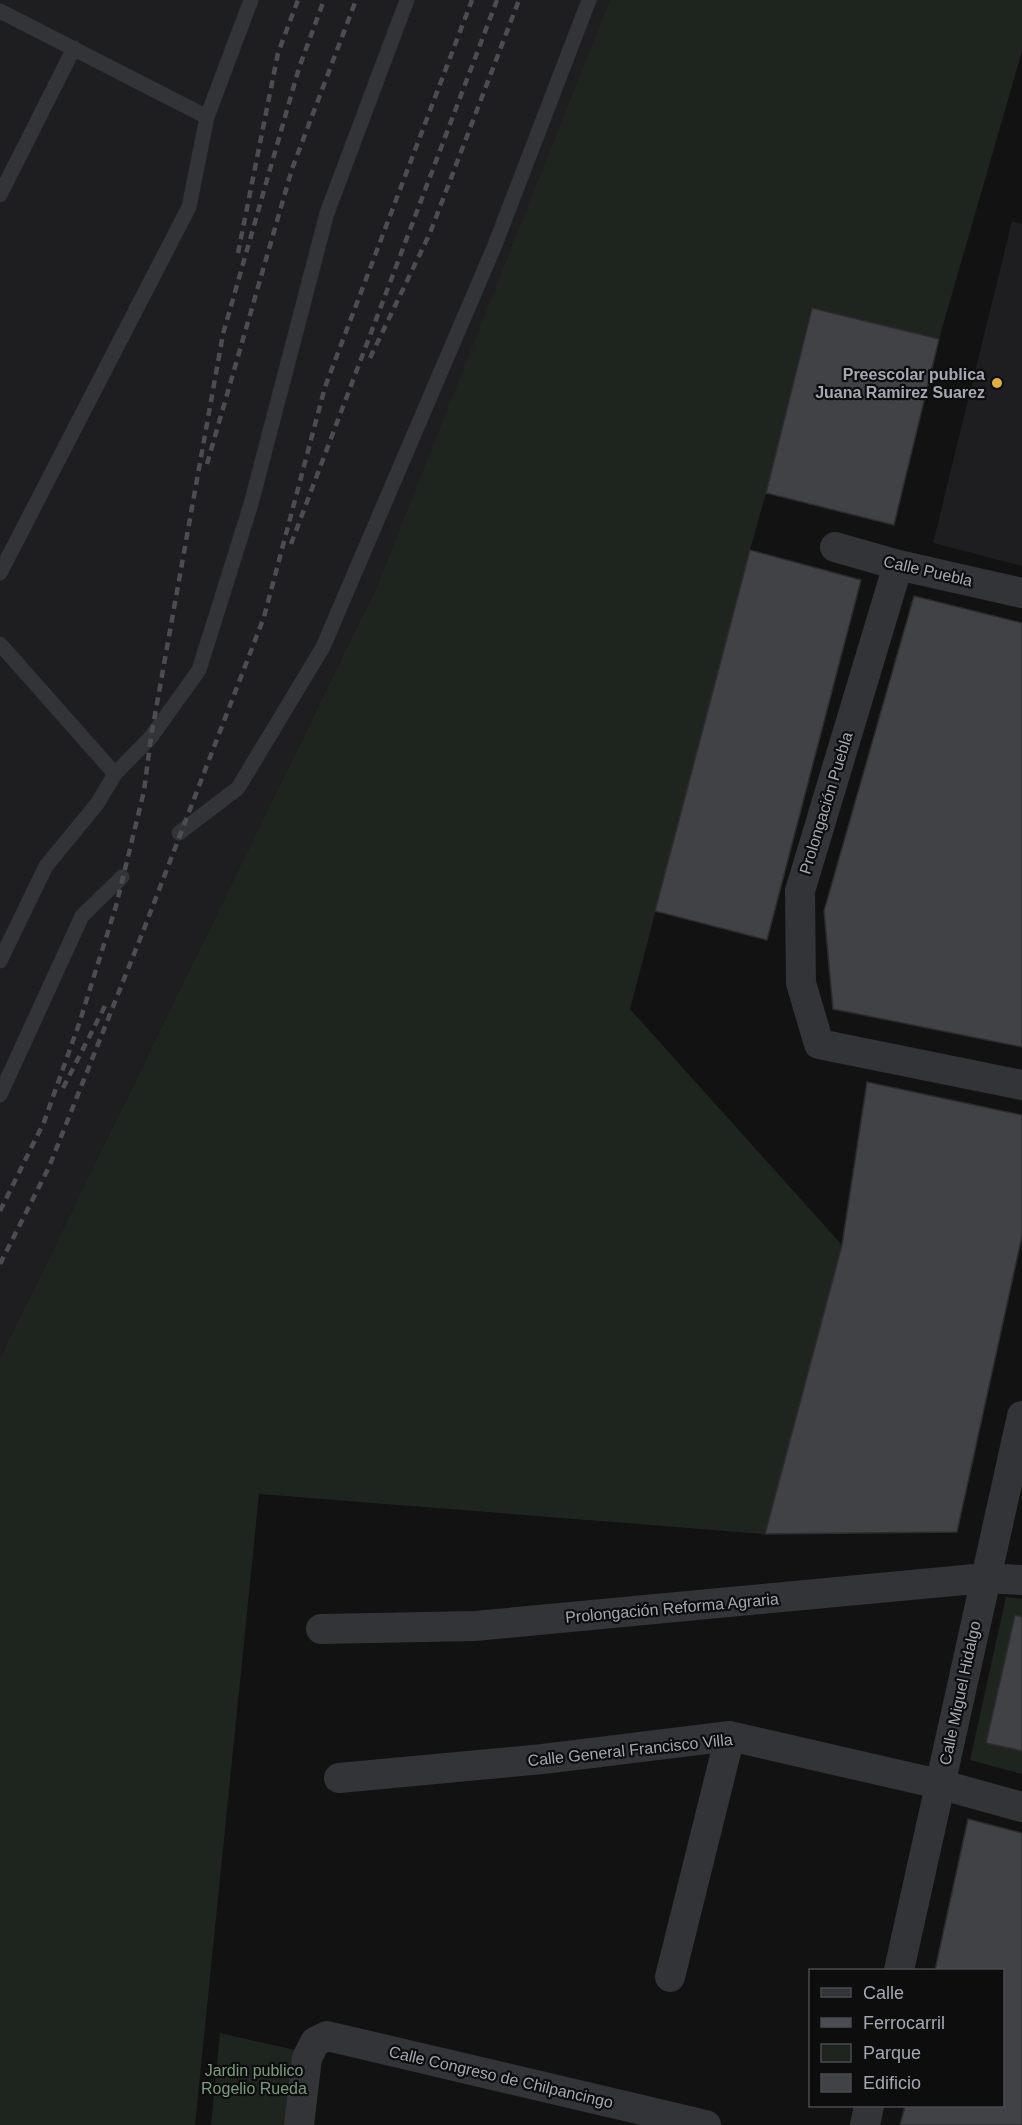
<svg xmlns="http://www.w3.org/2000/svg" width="1022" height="2125" viewBox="0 0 1022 2125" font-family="Helvetica,sans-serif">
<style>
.built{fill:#1e1e20}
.green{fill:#1e251f}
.building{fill:#414246;stroke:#2c2c2f;stroke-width:1.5}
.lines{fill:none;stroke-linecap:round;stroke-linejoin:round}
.lane{stroke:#333438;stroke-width:15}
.street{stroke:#333438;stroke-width:30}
.rail{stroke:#4c4d52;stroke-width:4.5;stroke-dasharray:8 6;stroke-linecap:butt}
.poi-dot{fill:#ddb13f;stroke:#0d0d0e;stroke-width:2}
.labels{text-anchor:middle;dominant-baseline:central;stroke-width:4.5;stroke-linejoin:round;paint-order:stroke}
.poi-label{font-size:16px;font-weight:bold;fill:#a5a8b2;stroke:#0d0d0e;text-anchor:end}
.street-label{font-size:16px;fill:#a5a8b2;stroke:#0d0d0e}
.park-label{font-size:16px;fill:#7d9b81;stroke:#0d0d0e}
</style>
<rect width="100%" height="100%" fill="#121213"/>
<path class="built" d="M0 0H618L378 584 0 1358Z
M1012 221 1022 224V566L933 543Z"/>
<path class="green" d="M610 0H1022V51L939 339 811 308 766 493 750 550 630 1009 842 1245 765 1534 259 1494 195 2125H0V1358L378 584Z
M1006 1597 1022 1599V1774L970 1760Z
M220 2033 295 2050 287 2125H211Z"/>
<path class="building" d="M812 308 939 339 894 525 766 493Z
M750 550 861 580 767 940 655 911Z
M914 596 1022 623V1047L833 1009 824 911Z
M867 1082 1022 1115V1236L957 1532 765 1534 842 1245Z
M1015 1615 1022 1617V1751L986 1743Z
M968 1819 1022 1833V2125H900L905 2106H1002V1970H935Z"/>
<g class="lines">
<path class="lane" d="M0 11 207 117
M0 195 74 48
M0 573 189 207 207 117 251 0
M0 644 115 774
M179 833 238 788 323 647 495 245 589 0
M0 961 46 866 97 804 115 774 151 737 199 670 251 504 327 213 407 0
M0 1095 82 916 122 877"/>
<path class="street" d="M835 547 898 565 1022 593
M898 565 800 891 801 983 819 1044 1022 1085
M321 1629 475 1626 985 1578 1022 1580
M339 1778 543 1759 730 1736 939 1784 1022 1807
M899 1970 1022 1416
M670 1977 730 1736
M299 2125 307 2058 315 2042 327 2036 706 2125
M865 2125 869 2106"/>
<path class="rail" d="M238 253 278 53 298 0
M370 358 430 233 519 0
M207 464 292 169 356 0
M291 544 497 0
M63 1088 105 1006
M0 1211 44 1122 79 1024 116 906 144 791 151 737 223 334 299 68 324 0
M0 1264 49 1167 142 934 264 617 325 387 472 0"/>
</g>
<circle class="poi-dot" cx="997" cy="383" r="6"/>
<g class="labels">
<g class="poi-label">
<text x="985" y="374">Preescolar publica<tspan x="985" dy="18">Juana Ramirez Suarez</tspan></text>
</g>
<g class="street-label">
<text transform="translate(928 571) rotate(13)">Calle Puebla</text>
<text transform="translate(826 803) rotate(-73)">Prolongación Puebla</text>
<text transform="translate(672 1608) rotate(-5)">Prolongación Reforma Agraria</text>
<text transform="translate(960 1693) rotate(-78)">Calle Miguel Hidalgo</text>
<text transform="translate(630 1750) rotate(-6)">Calle General Francisco Villa</text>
<text transform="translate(501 2077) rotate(13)">Calle Congreso de Chilpancingo</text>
</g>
<g class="park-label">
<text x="254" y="2070">Jardin publico<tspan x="254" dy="18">Rogelio Rueda</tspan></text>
</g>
</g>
<rect x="809" y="1969" width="195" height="138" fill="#0d0d0e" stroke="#4a4b50" stroke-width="1.5"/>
<rect x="821" y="1988" width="30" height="9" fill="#333438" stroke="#4a4b50" stroke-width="1.5"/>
<text x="863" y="1999" font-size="18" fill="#a5a8b2">Calle</text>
<rect x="821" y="2018" width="30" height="9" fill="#4c4d52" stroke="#4a4b50" stroke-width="1.5"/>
<text x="863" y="2029" font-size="18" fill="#a5a8b2">Ferrocarril</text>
<rect x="821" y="2044" width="30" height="18" fill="#1e251f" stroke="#4a4b50" stroke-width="1.5"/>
<text x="863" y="2059" font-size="18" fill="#a5a8b2">Parque</text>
<rect x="821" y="2074" width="30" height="18" fill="#414246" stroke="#4a4b50" stroke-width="1.5"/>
<text x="863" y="2089" font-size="18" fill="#a5a8b2">Edificio</text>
</svg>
